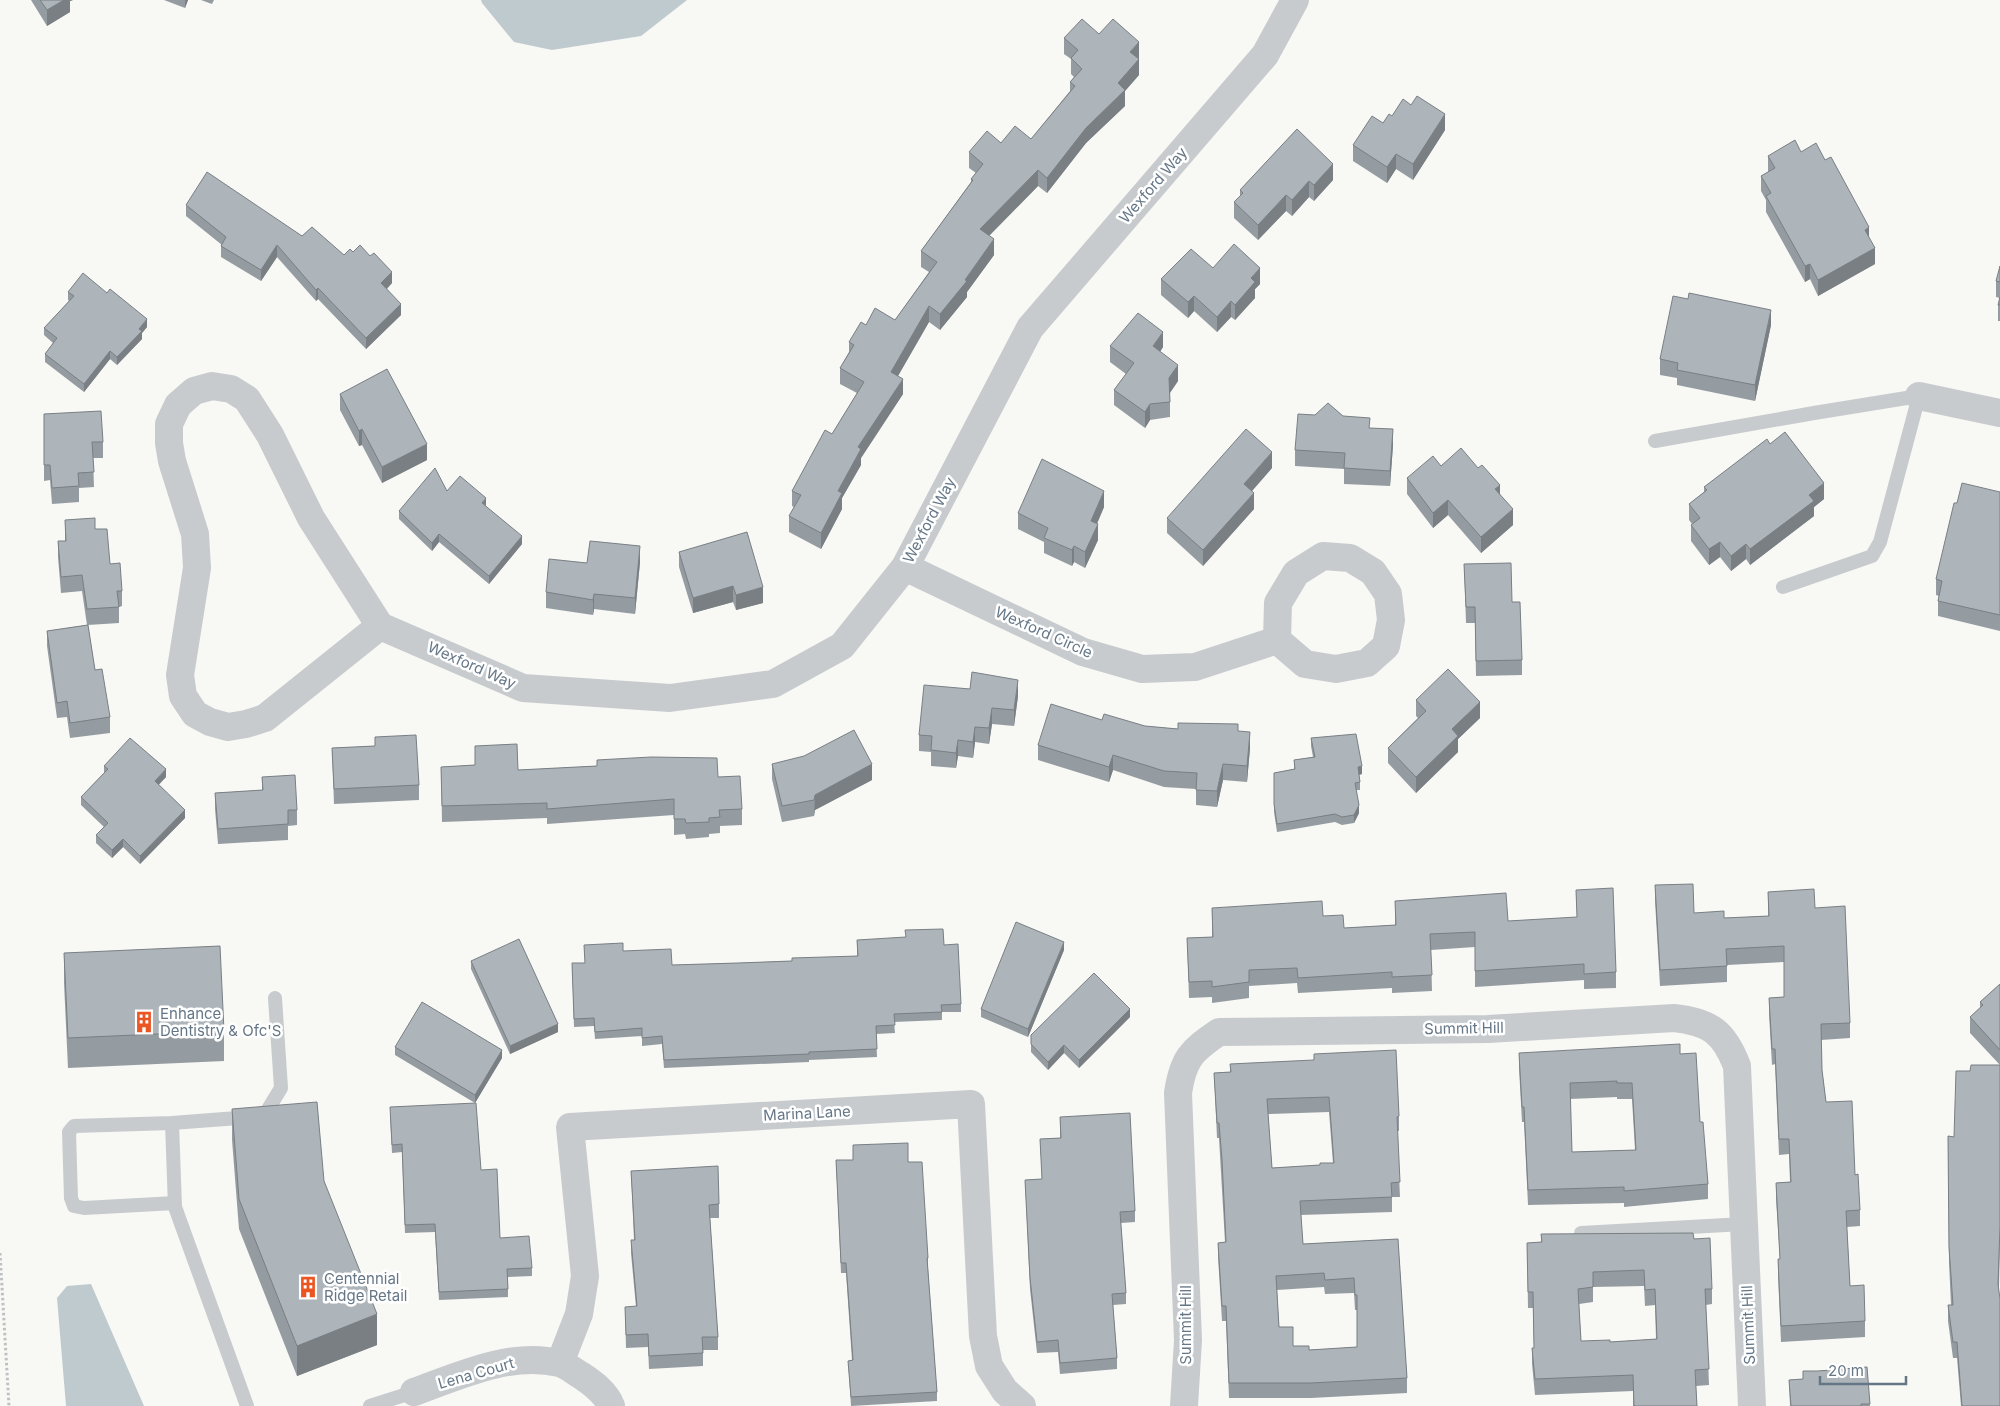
<svg xmlns="http://www.w3.org/2000/svg" width="2000" height="1406" viewBox="0 0 2000 1406" font-family="Inter,sans-serif">
<style>
.water{fill:#bfcace}
.lines{fill:none;stroke-linecap:round;stroke-linejoin:round}
.path{stroke:#bec1c3;stroke-width:3;stroke-dasharray:2.5 2.5;stroke-linecap:butt}
.service{stroke:#c7cbce;stroke-width:14}
.minor{stroke:#c7cbce;stroke-width:28}
.wall{fill:#959ca1;fill-rule:evenodd}
.shaded-wall{fill:#797f83}
.building{fill:#adb5bb;stroke:#797f83;fill-rule:evenodd}
.labels{text-anchor:middle;dominant-baseline:central;stroke-width:5;stroke-linejoin:round;paint-order:stroke}
.street-label{font-size:15px;fill:#657787;stroke:#fff}
.poi-label{font-size:15px;fill:#657787;stroke:#fff;text-anchor:start}
</style>
<rect width="100%" height="100%" fill="#f8f8f5"/>
<path class="water" d="M481 0H687L641 36 552 50 514 42 482 3Z
M91 1284 144 1406H66L57 1298 67 1286Z"/>
<g class="lines">
<path class="path" d="M0 1253 9 1406"/>
<path class="service" d="M1655 441 1814 413 1919 396 1880 542 1872 556 1783 587
M172 1123 74 1126 69 1132 71 1198 74 1206 84 1208 175 1203
M1581 1233 1744 1224
M247 1406 175 1207 172 1123 264 1116 281 1088 275 998
M370 1406 414 1392"/>
<path class="minor" d="M1919 396 2000 413
M905 567 1083 652 1142 669 1195 667 1277 640 1305 664 1336 669 1367 663 1386 646 1391 620 1388 594 1373 572 1350 558 1323 556 1296 573 1278 603 1277 640
M380 626 265 718 246 724 228 727 210 722 195 714 183 696 180 675 197 568 195 534 172 461 169 443V424L178 405 194 391 212 386 231 389 247 399 270 435 311 518 380 626 523 688 670 698 773 684 842 646 905 567 1030 328 1265 55 1295 0
M560 1363 579 1314 585 1276 570 1127 971 1104 983 1336 989 1366 1005 1391 1022 1406
M414 1392C458 1376 512 1351 559 1363 567 1365 575 1372 582 1376 594 1384 606 1393 611 1406
M1184 1406 1188 1340 1178 1093C1183 1059 1191 1051 1219 1032L1488 1029 1674 1018C1710 1022 1724 1032 1737 1066L1752 1406"/>
</g>
<path class="wall" d="M31 0H73L70 1V12L47 26Z
M164 0H188L185 8Z
M201 0H214L212 4Z
M1099 34 1139 58 1138 59 1139 75 1125 91V106L1086 143 1047 193 1038 186 989 236 994 255 967 292V297L940 330 929 322 898 376 903 394 861 458V465L842 498V509L821 549 789 532V516L794 507 792 506V491L832 434 857 393 840 384V368L849 352V342L866 325 895 320 929 272 921 267V251L971 182V179L976 173 969 168V152L1001 143 1031 139 1070 91V82L1074 77 1071 74V59L1064 54V38Z
M1392 116 1445 130 1413 180 1396 169 1387 183 1353 161V145Z
M1297 129 1333 180 1314 201 1309 197 1292 216 1286 211 1258 240 1234 218V202L1240 196V190Z
M1801 152 1825 160 1869 237 1875 264 1818 296 1810 279 1805 282 1766 212V200L1761 191V176L1768 172V156Z
M186 205 302 236 344 255 353 252 392 283 387 289 401 315 366 349 318 299 316 301 277 257 261 281 221 257V246L222 245 186 216Z
M2000 266V321H1998V305L2000 298 1996 297V281Z
M1213 268 1260 284 1255 289V298L1235 320 1231 317 1217 332 1194 311 1188 318 1161 295V279Z
M68 292 147 327 142 333V339L117 365 110 359 84 392 45 362V354L53 343 44 335V328L69 301 68 300Z
M1771 325 1755 401 1677 385V378L1660 375V359Z
M1110 346 1163 347 1160 352 1178 381 1170 393V417L1150 420 1145 428 1114 405V390L1126 374 1110 362Z
M340 394 427 460 382 483 362 445 359 446 340 410Z
M44 414 103 442V458H93L94 487 79 488V502L52 504 50 480 44 481Z
M1343 416 1370 428 1393 445 1390 486 1344 484V469L1295 466V450Z
M1770 444 1824 499 1814 507V516L1750 565 1746 559 1731 571 1720 557 1709 565 1691 541V525L1692 524 1689 520V504L1704 492V487Z
M1441 466 1500 494 1513 525 1481 553 1448 515 1433 528 1407 494V478Z
M1272 468 1252 491 1254 509 1203 566 1167 533V518Z
M447 491 486 506 522 544 489 584 439 542 432 551 399 519V511Z
M2000 492V631L1938 616V601L1939 596 1936 595V579L1957 503Z
M1104 507 1097 524 1098 540 1085 568 1074 562 1072 566 1044 553V542L1018 529V513Z
M65 520 95 529 110 564 122 591V606L119 607V623L88 625 95 670 110 717V733L70 738 67 717 57 718 47 646V631L87 625 82 591 61 593 58 557V541H65Z
M679 552 763 603 736 610 733 602 693 613 679 567Z
M640 562 635 614 594 609 593 615 546 608V592Z
M1464 564 1512 602 1522 660V675L1476 676 1475 623H1466Z
M1018 696 1014 726 992 724 989 744 975 742 973 758 958 756 956 768 931 766V752L919 751V735Z
M1416 700 1480 718 1458 739V752L1416 793 1388 763V748L1418 718 1416 716Z
M1102 720 1145 726 1178 729 1238 731 1250 748 1247 782 1223 780 1217 807 1196 805V789L1164 787 1113 770 1109 782 1038 760V745Z
M375 737 419 785V800L334 804 332 748 375 746Z
M1311 738 1362 774 1359 775 1360 782V790H1356L1359 813 1354 823 1342 825 1335 822 1277 832 1274 812V773L1294 769V760L1313 757 1311 746Z
M475 746 518 770 597 766 718 777 742 809V825L720 826V833L709 834V837L686 839 685 834 674 835V815L547 824V818L442 822 441 767 475 765Z
M772 764 872 780 815 810 814 816 782 822 772 779Z
M104 766 166 777 158 784 185 818 140 864 123 847 112 858 96 843V835L104 827 81 805V797L104 773Z
M262 777 297 810V825L288 826V840L218 844 215 809V793L262 790Z
M1655 885 1694 913 1724 918 1768 916V892L1815 908 1850 1023V1038L1821 1040 1822 1070 1826 1102 1855 1175 1860 1210V1226L1847 1227 1850 1286 1865 1321V1337L1781 1342 1778 1275V1259H1780L1776 1199V1183L1790 1182 1789 1154 1779 1155 1775 1064 1772 1065 1769 1014V998L1784 997V962L1727 965V982L1660 986 1655 901Z
M1576 890 1616 972V988L1584 989V980L1475 987V947L1431 950 1432 991 1392 993V988L1298 993 1297 983 1249 986V998L1212 1003V997L1189 998 1187 938 1212 937V908L1323 916 1344 928 1395 925V901L1508 921 1577 918Z
M857 940 944 945 961 1004V1012H942V1020L894 1022 895 1033 876 1034 877 1057 809 1060V1062L664 1068 662 1044 642 1046V1036L595 1039 594 1026 574 1027 572 963H585L584 945 623 951 672 965 738 963 792 961 857 956Z
M1064 950 1028 1037 981 1017V1009Z
M64 953 224 1031V1061L68 1068 64 983Z
M471 961 558 1032 510 1054 471 969Z
M2000 984V1243L1999 1288 2000 1406H1961L1957 1358H1953L1948 1321V1305H1951L1949 1262 1948 1136 1954 1137 1970 1071 2000 1065 1970 1033V1017L1980 1008V1002Z
M1130 1017 1079 1068 1064 1053 1048 1070 1031 1052V1035Z
M395 1047 502 1058 475 1103 395 1055Z
M1519 1053 1680 1054 1700 1122 1708 1184V1199L1624 1207V1203L1528 1205 1524 1122H1522L1519 1068ZM1617 1097V1099H1632L1635 1150 1572 1152 1570 1099Z
M1230 1064 1399 1116V1131H1397L1400 1197H1392V1212L1301 1215 1303 1244 1398 1239 1407 1378V1393L1311 1398H1229L1226 1321H1222L1218 1257V1243L1225 1242 1219 1138H1217L1214 1073 1230 1072ZM1329 1112 1333 1163 1320 1165 1272 1168 1268 1114ZM1324 1287 1325 1294 1354 1293 1355 1310H1357V1347L1309 1350 1293 1346 1279 1327 1277 1290Z
M232 1109 324 1181 377 1345 297 1376 239 1229 232 1140Z
M390 1115 481 1170 500 1238 532 1268V1276L508 1277V1297L439 1300 435 1232 405 1233 402 1152 392 1153Z
M1060 1117 1135 1211V1222L1121 1223 1126 1293V1304L1113 1305 1117 1358V1369L1060 1374 1058 1352 1037 1353 1030 1289 1025 1180 1042 1179 1040 1139 1060 1138Z
M836 1160 908 1162 928 1258V1268L937 1392V1401L851 1406 848 1361 852 1360 846 1273H841Z
M631 1171 719 1204V1218H710L718 1337V1350H703V1366L649 1369 648 1347 626 1348 625 1307H636L631 1253V1240H634Z
M1541 1234 1694 1239 1712 1289V1304L1706 1305 1709 1385 1696 1386 1697 1406H1633V1391L1535 1395 1532 1364V1348H1534L1533 1308H1528L1527 1243 1541 1242ZM1644 1286 1645 1306 1655 1305 1656 1339 1610 1342 1581 1341 1579 1304 1593 1302V1287Z
M1867 1367 1870 1406H1790L1789 1380 1803 1379V1371H1818Z"/>
<path class="shaded-wall" d="M64 0H73L70 1V12L47 26V10Z
M185 0H188L185 8Z
M1139 42V58L1130 67V52Z
M1139 59V75L1125 91V106L1086 143 1047 193V178L1118 83Z
M1445 114V130L1413 180V164Z
M1396 154V169L1387 183V167Z
M1333 164V180L1314 201V185Z
M1038 170V186L980 245V229Z
M1309 181V197L1292 216V200Z
M1286 195V211L1258 240V225Z
M1869 227V243L1865 230Z
M994 239V255L967 292V297L940 330V314L965 280Z
M277 245V257L261 281V270Z
M1875 248V264L1818 296V280Z
M1810 264V279L1805 282V266Z
M1260 268V284L1255 289V298L1235 320V305L1251 278Z
M392 272V283L381 294V283Z
M318 288V299L316 301V290Z
M1194 296V311L1188 318V302Z
M1231 301V317L1217 332V317Z
M401 304V315L366 349V338Z
M929 306V322L891 388V372Z
M1771 310V325L1755 401V385Z
M147 319V327L142 333V339L117 365V357Z
M1163 332V347L1153 362V346Z
M110 351V359L84 392V384Z
M1178 365V381L1169 394V378Z
M903 379V394L861 458V465L842 498V509L821 549V533L838 491 858 447Z
M1150 404V420L1145 428V412Z
M362 429V445L359 446V431Z
M1393 429V445L1390 486V471Z
M427 444V460L382 483V467Z
M1272 452V468L1244 500V484Z
M1824 483V499L1814 507V516L1750 565V549L1809 495Z
M1500 485V501L1495 489Z
M1104 491V507L1091 537V521Z
M1254 493V509L1203 566V550Z
M486 498V506L482 503Z
M1448 500V515L1433 528V513Z
M1513 509V525L1481 553V537Z
M1098 524V540L1085 568V552Z
M439 534V542L432 551V543Z
M522 536V544L489 584V576Z
M1720 542V557L1709 565V549Z
M1746 544V559L1731 571V556Z
M640 546V562L635 614V598Z
M1074 546V562L1072 566V550Z
M733 586V602L693 613V598Z
M763 587V603L736 610V595Z
M594 594V609L593 615V600Z
M1018 680V696L1014 726V710Z
M1480 702V718L1458 739V752L1416 793V777L1452 729Z
M992 708V724L989 744V728Z
M975 727V742L973 758V742Z
M1250 732V748L1247 782V766Z
M958 740V756L956 768V753Z
M1113 755V770L1109 782V767Z
M872 764V780L815 810 814 816 815 795Z
M1223 764V780L1217 807V791Z
M1362 766V774L1358 775V767Z
M166 769V777L155 789V781Z
M1359 805V813L1354 823V815Z
M185 810V818L140 864V856Z
M123 839V847L112 858V850Z
M1064 942V950L1028 1037V1029Z
M1130 1009V1017L1079 1068V1060Z
M558 1024V1032L510 1054V1046Z
M1064 1045V1053L1048 1070V1062Z
M502 1050V1058L475 1103V1095Z
M377 1314V1345L297 1376V1346Z"/>
<path class="building" d="M40 0H64L47 10Z
M1082 19 1099 34 1113 19 1139 42 1130 52 1139 59 1118 83 1125 90 1086 128 1047 178 1038 170 980 229 994 239 965 280 967 281 940 314 929 306 891 372 903 379 858 447 861 449 838 491 842 493 821 533 789 516 801 495 792 491 825 430 832 434 864 382 840 368 854 345 849 342 861 322 866 325 875 308 895 320 937 262 921 251 973 180 971 179 983 164 969 152 987 131 1001 143 1015 126 1031 139 1075 86 1070 82 1082 69 1071 58 1078 50 1064 38Z
M1417 96 1445 114 1413 164 1396 154 1387 167 1353 145 1372 116 1383 123 1389 114 1392 116 1403 99 1411 105Z
M1297 129 1333 164 1314 185 1309 181 1292 200 1286 195 1258 225 1234 202 1243 193 1240 190Z
M1795 140 1801 152 1816 143 1825 160 1831 157 1869 227 1865 230 1875 248 1818 280 1810 264 1805 266 1766 196 1771 193 1761 176 1775 168 1768 156Z
M207 172 302 236 312 227 344 255 350 249 353 252 360 245 370 256 374 253 392 272 381 283 401 304 366 338 318 288 316 290 277 245 261 270 221 246 226 237 186 205Z
M1234 244 1260 268 1251 278 1255 282 1235 305 1231 301 1217 317 1194 296 1188 302 1161 279 1191 249 1213 268Z
M2000 266V282L1996 281Z
M83 273 107 293 110 289 147 319 139 329 142 331 117 357 110 351 84 384 45 354 57 338 44 328 74 296 68 292Z
M1689 293 1771 310 1755 385 1677 370 1678 363 1660 359 1673 296 1688 299Z
M2000 297V305H1998Z
M1138 313 1163 332 1153 346 1178 365 1169 378 1170 402 1150 404 1145 412 1114 390 1134 363 1110 346Z
M387 369 427 444 382 467 362 429 359 431 340 394Z
M1328 403 1343 416 1370 418 1369 428 1393 429 1390 471 1344 468 1345 453 1295 450 1298 414 1315 415Z
M101 411 103 442H92L94 472 78 473 79 486 52 488 50 465H44V414Z
M1246 429 1272 452 1244 484 1254 493 1203 550 1167 518Z
M1785 432 1824 483 1809 495 1814 501 1750 549 1746 544 1731 556 1720 542 1709 549 1691 525 1700 518 1689 504 1707 490 1704 487 1767 439 1770 444Z
M1461 448 1478 468 1482 465 1500 485 1495 489 1513 509 1481 537 1448 500 1433 513 1407 478 1433 456 1441 466Z
M1042 459 1104 491 1091 521 1098 524 1085 552 1074 546 1072 550 1044 538 1048 528 1018 513Z
M435 468 447 491 460 476 486 498 482 503 522 536 489 576 439 534 432 543 399 511Z
M1962 483 2000 492V615L1938 601 1942 581 1936 579 1954 503H1957Z
M95 518V529H107L110 564 120 563 122 591H117L119 607 87 609 82 575 61 577 58 541H66L65 520Z
M747 532 763 587 736 595 733 586 693 598 679 552Z
M590 541 640 546 635 598 594 594 593 600 546 592 549 559 587 563Z
M1511 563 1512 602H1520L1522 660 1476 661 1475 607H1466L1464 564Z
M88 625 95 670 102 669 110 717 70 723 67 701 57 703 47 631Z
M1448 669 1480 702 1452 729 1458 736 1416 777 1388 748 1426 711 1416 700Z
M972 672 1018 680 1014 710 992 708 989 728 975 727 973 742 958 740 956 753 931 750 932 736 919 735 924 685 970 689Z
M1051 704 1102 720 1104 714 1145 726 1178 729V723L1238 724V731L1250 732 1247 766 1223 764 1217 791 1196 790 1197 773 1164 771 1113 755 1109 767 1038 745Z
M854 730 872 764 815 795 814 800 782 806 772 764 804 756Z
M1356 734 1362 766 1358 767 1360 782 1355 783 1359 805 1354 815 1342 817 1335 814 1277 824 1274 804V773L1295 769 1294 760 1315 757 1311 738Z
M416 735 419 785 334 789 332 748 375 746V737Z
M130 738 166 769 155 781 185 810 140 856 123 839 112 850 96 835 108 823 81 797 108 769 104 766Z
M517 744 518 770 597 766V760L651 757 717 758 718 777 740 776 742 809 719 810 720 817 709 818V822L686 823 685 819H674V799L547 809V803L442 806 441 767 475 765V746Z
M295 775 297 810H288V824L218 829 215 793 263 790 262 777Z
M1693 884 1694 913 1724 911V918L1769 916 1768 892 1814 889 1815 908 1845 906 1850 1023 1821 1024 1822 1070 1826 1102 1852 1101 1855 1175 1858 1174 1860 1210 1846 1211 1850 1286 1864 1285 1865 1321 1781 1326 1778 1259H1780L1776 1183 1791 1182 1789 1139H1779L1775 1049H1772L1769 998 1784 997V946L1726 949 1727 966 1660 970 1655 885Z
M1613 888 1616 972 1584 974V964L1475 971V932L1430 934 1432 975 1392 977V972L1298 978 1297 968 1249 970V982L1212 987V981L1189 982 1187 938 1213 937 1212 908 1322 901 1323 916 1343 915 1344 928 1396 925 1395 901 1506 893 1508 921 1577 917 1576 890Z
M1016 922 1064 942 1028 1029 981 1009Z
M943 929 944 945 958 944 961 1004 941 1005 942 1012 894 1014 895 1025 876 1026 877 1049 809 1052V1054L664 1060 662 1036 642 1038V1028L595 1032 594 1018 574 1019 572 963H585L584 945 623 943V951L671 949 672 965 738 963 792 961V958L858 956 857 940 906 937 905 930Z
M519 939 558 1024 510 1046 471 961Z
M220 946 224 1031 68 1038 64 953Z
M1094 973 1130 1009 1079 1060 1064 1045 1048 1062 1031 1044V1035Z
M2000 984V1050L1970 1017 1983 1005 1980 1002Z
M422 1002 502 1050 475 1095 395 1047Z
M1680 1044V1054L1696 1053 1700 1122H1703L1708 1184 1624 1191V1187L1528 1190 1524 1107H1522L1519 1053ZM1617 1081V1083H1632L1636 1150 1572 1152 1570 1083Z
M1396 1050 1399 1116 1397 1117 1400 1182 1391 1183 1392 1197 1300 1201 1303 1244 1398 1239 1407 1378 1311 1383H1229L1226 1306H1222L1218 1243 1226 1242 1222 1160 1219 1123H1217L1214 1073 1231 1072 1230 1064 1314 1060V1054ZM1329 1097 1334 1163H1320V1165L1272 1168 1267 1099ZM1324 1273 1325 1280 1354 1278 1355 1295H1357V1347L1309 1350V1346H1293V1327H1279L1276 1276Z
M1971 1065H2000V1227L1998 1284 2000 1299V1406H1962L1957 1342H1953L1948 1305H1953L1949 1247 1948 1136 1954 1137 1956 1071H1970Z
M317 1102 324 1181 377 1314 297 1346 239 1199 232 1109Z
M476 1103 481 1170 497 1169 500 1238 529 1236 532 1268 507 1269 508 1289 439 1292 435 1224 405 1225 402 1144 392 1145 390 1107Z
M1130 1113 1135 1211 1120 1212 1126 1293 1112 1294 1117 1358 1060 1363 1058 1340 1037 1342 1030 1278 1025 1180 1042 1179 1040 1139 1061 1138 1060 1117Z
M908 1143V1162H922L928 1258H927L937 1392 851 1397 848 1361 853 1360 846 1263H841L836 1160H853V1145Z
M718 1166 719 1204 709 1205 718 1337H702L703 1353 649 1356 648 1334 626 1335 625 1307 637 1306 631 1240H635L631 1171Z
M1693 1233 1694 1239 1710 1238 1712 1289H1705L1709 1369 1695 1370 1697 1406H1634L1633 1375 1535 1379 1532 1348H1534L1533 1292H1528L1527 1243 1542 1242 1541 1234ZM1644 1270 1645 1290 1655 1289 1657 1339 1610 1342V1340L1581 1341 1578 1289 1593 1287V1272Z
M1867 1367 1870 1404H1861V1406H1791L1789 1380 1803 1379V1371H1818Z"/>
<defs>
<g id="building-bare" transform="scale(1.725)"><path d="M-4-6H4V6H1V3H-1V6H-4ZM-2.5-4.3h1.7v1.8h-1.7ZM.8-4.3h1.7v1.8H.8ZM-2.5-1h1.7V.8h-1.7ZM.8-1h1.7V.8H.8Z" fill="#eb5521" stroke="#fff" stroke-width="2.5" paint-order="stroke"/></g>
</defs>
<g fill-rule="evenodd">
<use href="#building-bare" x="144" y="1022"/>
<use href="#building-bare" x="308" y="1287"/>
</g>
<g class="labels">
<g class="street-label">
<text transform="translate(1153 185) rotate(-49)">Wexford Way</text>
<text transform="translate(929 520) rotate(-62)">Wexford Way</text>
<text transform="translate(1044 632) rotate(24)">Wexford Circle</text>
<text transform="translate(472 665) rotate(24)">Wexford Way</text>
<text transform="translate(1464 1028) rotate(-1)">Summit Hill</text>
<text transform="translate(807 1113) rotate(-3)">Marina Lane</text>
<text transform="translate(1185 1325) rotate(-90)">Summit Hill</text>
<text transform="translate(1748 1325) rotate(-92)">Summit Hill</text>
<text transform="translate(476 1373) rotate(-16)">Lena Court</text>
</g>
<g class="poi-label">
<text x="160" y="1013">Enhance<tspan x="160" dy="17">Dentistry &amp; Ofc'S</tspan></text>
<text x="324" y="1278">Centennial<tspan x="324" dy="17">Ridge Retail</tspan></text>
</g>
</g>
<path d="M1820 1376v8h86v-8" fill="none" stroke="#657787" stroke-width="2.5"/>
<text x="1828" y="1376" font-size="15" fill="#657787" stroke="#ffffff" stroke-width="4" paint-order="stroke">20 m</text>
</svg>
